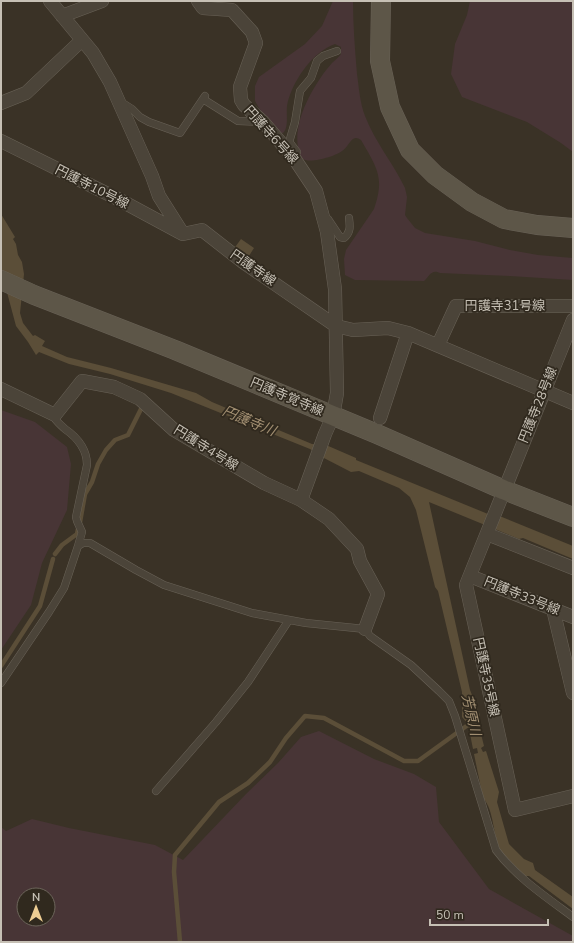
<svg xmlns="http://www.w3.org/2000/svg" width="574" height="943" viewBox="0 0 574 943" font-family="'Nunito Sans','Noto Sans JP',sans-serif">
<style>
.green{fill:#483536;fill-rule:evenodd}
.water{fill:#5b4e38}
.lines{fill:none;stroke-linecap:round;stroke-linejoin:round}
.stream{stroke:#5b4e38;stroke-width:4.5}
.lane-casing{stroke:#696257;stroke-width:8}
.street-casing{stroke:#696257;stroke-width:14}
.secondary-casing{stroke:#696257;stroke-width:20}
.lane{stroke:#4b4439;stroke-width:7}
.street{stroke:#4b4439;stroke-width:13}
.secondary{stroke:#5d5648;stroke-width:19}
.labels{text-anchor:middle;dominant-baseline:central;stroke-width:3.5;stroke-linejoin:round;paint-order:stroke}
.street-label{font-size:13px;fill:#c6c0b5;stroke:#30291e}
.water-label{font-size:14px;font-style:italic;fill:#a28f72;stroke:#30291e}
</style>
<rect width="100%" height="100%" fill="#3a3226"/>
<path class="green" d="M333 1H353C353 26 355 50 357 74 359 88 360 103 365 116 375 142 393 163 405 188L407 197 405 215 407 218 415 228 425 233 475 241 510 250 538 255 573 258V280L510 276 440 273C431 269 430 276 424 281L355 280 345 275 344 259 346 250 374 209C385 177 377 168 361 140 358 138 356 137 353 139 349 142 347 148 342 151 336 156 308 165 302 158 299 155 299 150 298 147 293 120 315 82 332 63 335 60 338 58 341 54V47L335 44C312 52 291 83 287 106 286 115 289 127 283 133H280L263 115 255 101V86L259 77 305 44 322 26Z
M470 1H573V152L561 143 527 122 462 97 451 74 455 44 467 15Z
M1 410 35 422 67 447 71 464 67 510 42 563 31 605 1 650Z
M319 731 374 759 414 774 436 787 439 822 489 889 573 936V942H1V827L6 831 32 819 69 828 155 845 183 860 246 794 278 763 301 737ZM24 895H48V919H24Z"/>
<path class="water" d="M1 214 15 237 13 239 16 244 18 255 22 262 24 274 20 313 23 323 33 336 35 335 45 341 42 346 67 357 111 368 196 393 212 402 312 444 326 445 356 458V460L488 514 502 517 573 546V559L523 538 519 539 429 502 470 690 480 715 478 722 484 746 481 748 483 752 486 751 499 792 497 802 509 844 524 859 533 863 535 870 573 897V909L529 876H523C517 869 508 861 502 853 492 837 495 811 483 798L474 754 478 753 477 748 473 749 468 724 462 717V692L438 591 435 587 416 510 410 497 399 488 359 471 351 472 322 457 310 449 171 393 110 374 69 364 39 352 36 355 28 342 16 326 1 270Z
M241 239 254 248 247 259 233 250Z"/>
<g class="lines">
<path class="stream" d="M80 522 85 494 92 482 98 464 106 450 115 440 128 435 141 409
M55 554 62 545 77 534 78 529
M1 666 40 606 53 559
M180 942 174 872 175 855 219 802 248 783 270 762 286 738 305 716 324 718 404 761H418L472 722"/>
<g class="lane-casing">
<path id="lane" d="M203 99 238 121 262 122
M121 102 132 109 140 117 149 122 180 133 205 96
M294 157 297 152 290 143V139L295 122 300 91 311 78 317 61 323 56 337 51
M326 218 328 219 340 237 344 238C351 232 350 226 349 218
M53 415C55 421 60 424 65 429 78 438 87 449 87 465L76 517 77 521 82 532 78 546
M1 683 49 612 64 588 78 546 83 543H90L136 570 164 585 252 613 306 623 365 629 370 636 411 665 439 691 449 701 455 716 496 850C516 877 546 897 573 917
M156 791 216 722 248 682 289 620"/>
</g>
<g class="street-casing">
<path id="street" d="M50 1 93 53 110 82 152 176 159 196 183 234 202 230 243 262 336 326 353 330 388 328 408 333 573 403
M62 16 102 1
M1 103 26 93 82 40
M1 141 116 198 181 233
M573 320 466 585 515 810 573 796
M438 345 456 306H573
M1 389 55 415 82 381 114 387 140 399 174 430 264 483 301 500 325 434 333 416 337 393 335 289 327 232 316 191 294 158 263 122 244 105 241 100 240 87 256 43 252 32 232 10 203 8 198 1
M380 418 408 333
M301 500 329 519 357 549 360 561 378 594 365 629
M487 534 573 568
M470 576 573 617
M553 609 573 693"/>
</g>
<g class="secondary-casing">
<path id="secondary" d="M381 1 380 61 390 107 410 150 435 175 472 202 504 219 537 225 573 228
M1 280 34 295 175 350 377 434 504 490 573 517"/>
</g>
<use href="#lane" class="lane"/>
<use href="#street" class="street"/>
<use href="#secondary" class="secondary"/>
</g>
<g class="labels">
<g class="street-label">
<text transform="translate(271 135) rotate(48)">円護寺6号線</text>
<text transform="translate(92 187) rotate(27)">円護寺10号線</text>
<text transform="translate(253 268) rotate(35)">円護寺線</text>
<text x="505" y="306">円護寺31号線</text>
<text transform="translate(287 397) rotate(23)">円護寺覚寺線</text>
<text transform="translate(538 405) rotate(-68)">円護寺28号線</text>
<text transform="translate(206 448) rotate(32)">円護寺4号線</text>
<text transform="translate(522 596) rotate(22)">円護寺33号線</text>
<text transform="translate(486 677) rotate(78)">円護寺35号線</text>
</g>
<g class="water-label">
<text transform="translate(249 421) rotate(23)">円護寺川</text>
<text transform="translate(471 715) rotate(77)">芳原川</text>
</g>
</g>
<rect width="574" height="943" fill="none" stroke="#c6c0b5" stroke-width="4"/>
<g transform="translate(36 907)"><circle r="19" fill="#30291e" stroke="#6c655a"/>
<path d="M0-3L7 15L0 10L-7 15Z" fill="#edcd93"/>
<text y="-6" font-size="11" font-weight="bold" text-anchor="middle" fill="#c6c0b5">N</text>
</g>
<path d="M430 919v6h118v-6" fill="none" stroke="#c6c0b5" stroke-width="2"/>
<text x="436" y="919" font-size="12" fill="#c6c0b5" stroke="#30291e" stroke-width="3" paint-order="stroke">50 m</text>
</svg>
